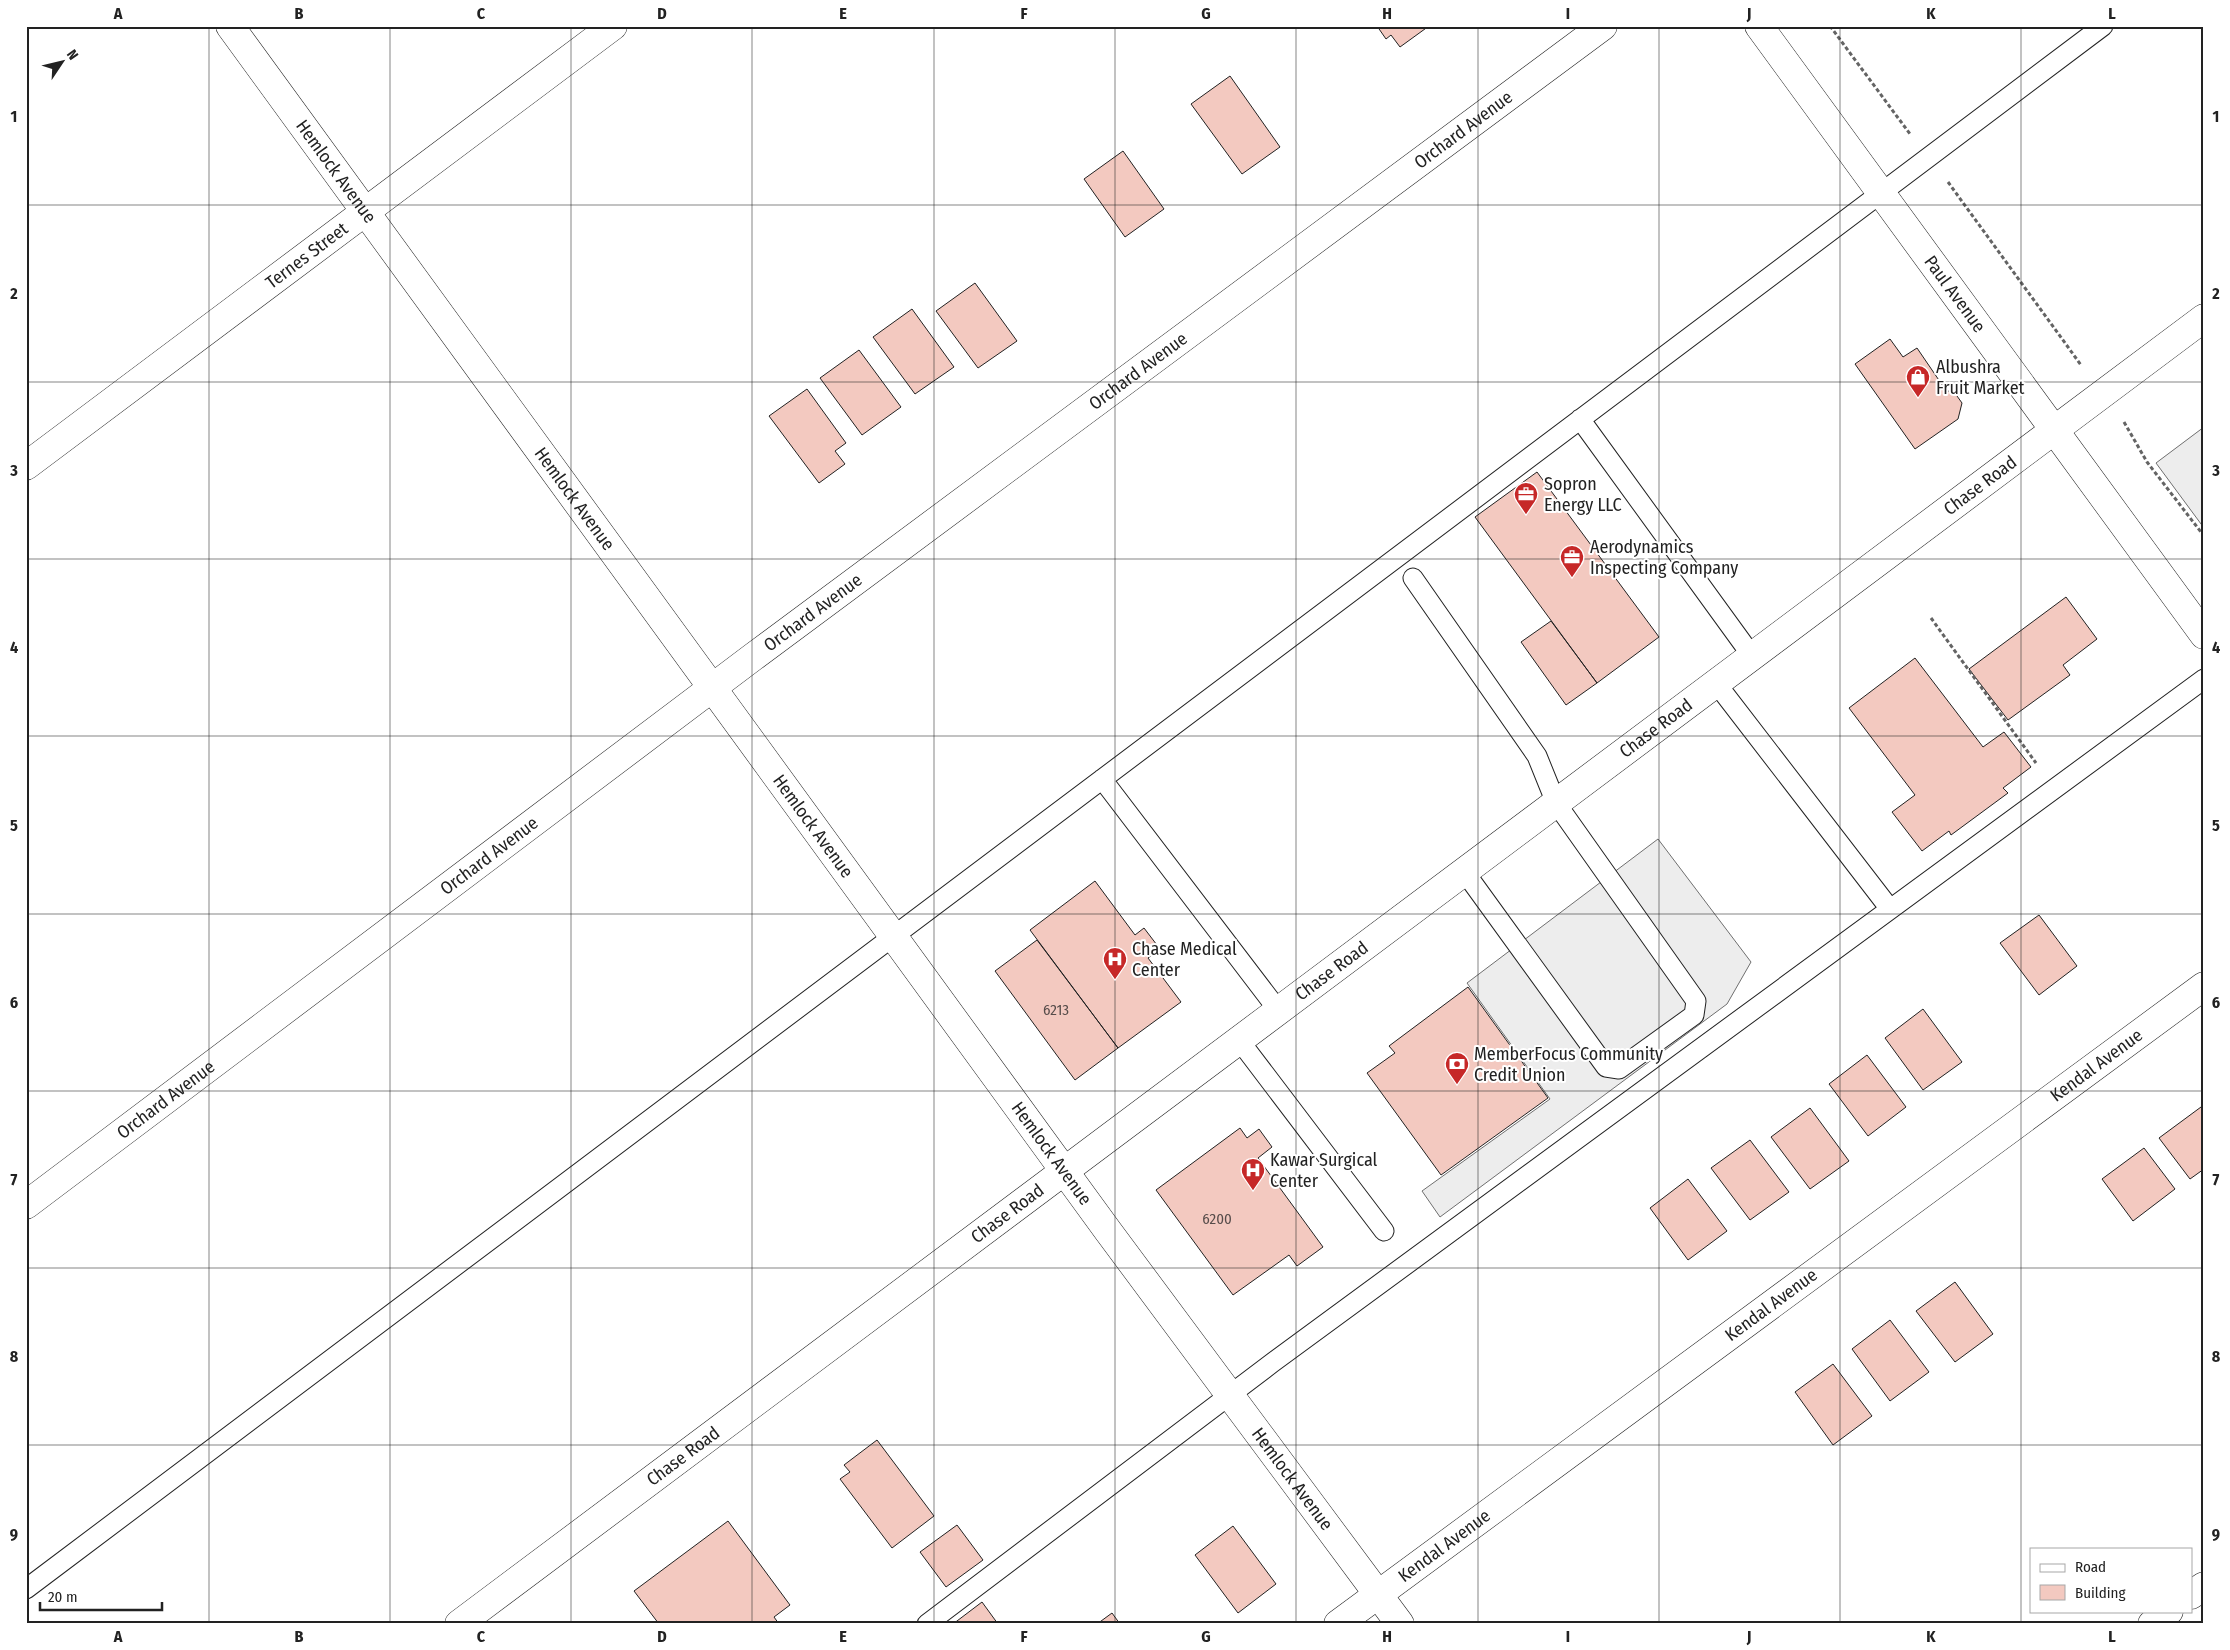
<svg xmlns="http://www.w3.org/2000/svg" width="2230" height="1650" viewBox="0 0 2230 1650" font-family="'Fira Sans Condensed',sans-serif">
<style>
.parking{fill:#ededed;stroke:#6f6f6f}
.building{fill:#f3c9c0;stroke:#222}
.lines{fill:none;stroke-linecap:round;stroke-linejoin:round}
.service-casing{stroke:#222;stroke-width:21}
.minor-casing{stroke:#222;stroke-width:29}
.tertiary-casing{stroke:#222;stroke-width:29}
.path{stroke:#646464;stroke-width:3;stroke-dasharray:4 2.5;stroke-linecap:butt}
.service{stroke:#fff;stroke-width:19}
.minor{stroke:#fff;stroke-width:28}
.tertiary{stroke:#fff;stroke-width:28}
.grid{fill:none;stroke:#222;stroke-width:1;stroke-opacity:0.55}
.labels{text-anchor:middle;dominant-baseline:central;stroke-width:4;stroke-linejoin:round;paint-order:stroke}
.number-label{font-size:15px;fill:#564c4a}
.street-label{font-size:18px;fill:#222;stroke:#fff}
.poi-label{font-size:18px;fill:#222;stroke:#fff;text-anchor:start}
.neatline{fill:none;stroke:#222;stroke-width:2}
.grid-label{font-size:16px;text-anchor:middle;font-weight:bold;fill:#222}
</style>
<rect width="100%" height="100%" fill="#fff"/>
<path class="parking" d="M2204 427V528L2156 463Z
M1658 839 1751 962 1727 1004 1440 1217 1422 1191 1550 1099 1467 983Z"/>
<path class="building" d="M1377 26H1429L1400 47 1391 35 1386 39Z
M1230 76 1280 147 1242 174 1191 104Z
M1123 151 1164 209 1125 237 1084 179Z
M975 283 1017 341 978 368 936 311Z
M912 309 954 367 915 394 873 337Z
M1890 339 1903 357 1917 348 1947 392 1952 389 1962 403 1958 419 1915 449 1855 364Z
M859 350 901 407 862 435 820 378Z
M807 389 846 443 835 451 845 464 819 483 769 416Z
M1537 472 1659 637 1597 683 1475 517Z
M2066 597 2097 639 2063 665 2070 675 2008 720 1969 669Z
M1551 621 1597 683 1566 705 1521 642Z
M1915 658 1983 747 2004 732 2031 767 2003 788 2008 793 1951 835 1949 831 1922 851 1892 812 1915 795 1849 708Z
M1095 881 1135 935 1144 928 1160 949 1148 958 1181 1002 1118 1048 1030 930Z
M2039 915 2077 966 2039 995 2000 943Z
M1037 940 1118 1048 1075 1080 995 971Z
M1468 987 1548 1098 1441 1175 1367 1073 1395 1053 1389 1046Z
M1923 1009 1962 1062 1923 1090 1885 1038Z
M1867 1055 1906 1107 1868 1136 1829 1084Z
M2201 1107 2204 1111V1169L2190 1179 2159 1138Z
M1810 1108 1849 1161 1810 1189 1771 1137Z
M1240 1128 1247 1138 1259 1129 1272 1147 1258 1158 1323 1247 1297 1266 1289 1255 1233 1295 1156 1190Z
M1750 1140 1789 1192 1750 1220 1711 1168Z
M2144 1148 2175 1189 2133 1221 2102 1179Z
M1688 1179 1727 1231 1688 1260 1650 1208Z
M1955 1282 1993 1334 1955 1362 1916 1311Z
M1890 1320 1929 1372 1890 1401 1852 1349Z
M1833 1364 1872 1416 1833 1445 1795 1392Z
M877 1440 934 1516 892 1548 840 1479 850 1472 844 1465Z
M728 1521 790 1605 774 1617 779 1624H659L634 1591Z
M957 1525 983 1560 946 1587 920 1552Z
M1233 1526 1276 1584 1238 1613 1195 1555Z
M982 1602 998 1624H953Z
M1112 1613 1120 1624H1097Z"/>
<g class="lines">
<g class="service-casing">
<path id="service" d="M1580 419 1752 656
M1413 578 1537 756 1556 803 1696 1001 1694 1015 1619 1069 1606 1067 1464 871
M1716 683 1890 909
M1102 779 1278 1010
M1239 1040 1384 1231
M26 1589 2103 26
M927 1624 1272 1363 2204 679"/>
</g>
<g class="minor-casing">
<g id="minor">
<path id="s1" d="M230 26 1108 1231 1400 1624"/>
<path id="s2" d="M1759 26 2204 635"/>
<path id="s3" d="M26 466 613 26"/>
<path id="s4" d="M26 1205 753 657 1603 26"/>
<path d="M2191 1595 2204 1586"/>
<path id="s5" d="M1338 1624 2204 986"/>
<path d="M2152 1624 2169 1611"/>
</g>
</g>
<g class="tertiary-casing">
<g id="tertiary">
<path id="s6" d="M459 1624 2204 318"/>
</g>
</g>
<path class="path" d="M1830 26 1910 134
M1948 182 2081 365
M2124 422 2147 462 2204 536
M1931 618 2036 763"/>
<use href="#service" class="service"/>
<use href="#minor" class="minor"/>
<use href="#tertiary" class="tertiary"/>
</g>
<path class="grid" d="M209 26V1624M390 26V1624M571 26V1624M752 26V1624M934 26V1624M1115 26V1624M1296 26V1624M1478 26V1624M1659 26V1624M1840 26V1624M2021 26V1624M26 205H2204M26 382H2204M26 559H2204M26 736H2204M26 914H2204M26 1091H2204M26 1268H2204M26 1445H2204"/>
<defs>
<g id="shop-pin" transform="scale(1.25)"><path d="M0 17L-7.5 6A9.5 9.5 0 1 1 7.5 6Z" fill="#c62828" stroke="#fff"/><path d="M-5-2.5h2.3a2.7 3.5 0 0 1 5.4 0H5L5.5 6h-11ZM-1.5-2.5h3a1.5 2.3 0 0 0-3 0Z" fill="#fff"/></g>
<g id="office-pin" transform="scale(1.25)"><path d="M0 17L-7.5 6A9.5 9.5 0 1 1 7.5 6Z" fill="#c62828" stroke="#fff"/><path d="M-6-3h4V-5.5h4V-3h4V5H-6ZM-1-4.5V-3h2v-1.5ZM-6 0V1H6V0Z" fill="#fff"/></g>
<g id="hospital-pin" transform="scale(1.25)"><path d="M0 17L-7.5 6A9.5 9.5 0 1 1 7.5 6Z" fill="#c62828" stroke="#fff"/><path d="M-5-5h3v3.5h4V-5h3V5h-3V1.5h-4V5h-3Z" fill="#fff"/></g>
<g id="bank-pin" transform="scale(1.25)"><path d="M0 17L-7.5 6A9.5 9.5 0 1 1 7.5 6Z" fill="#c62828" stroke="#fff"/><path d="M-6-4H6V4H-6ZM0-2.3a2.3 2.3 0 1 0 0 4.6a2.3 2.3 0 1 0 0-4.6Z" fill="#fff"/></g>
</defs>
<g fill-rule="evenodd">
<use href="#shop-pin" x="1918" y="377"/>
<use href="#office-pin" x="1526" y="494"/>
<use href="#office-pin" x="1572" y="557"/>
<use href="#hospital-pin" x="1115" y="959"/>
<use href="#bank-pin" x="1457" y="1064"/>
<use href="#hospital-pin" x="1253" y="1170"/>
</g>
<g class="labels">
<g class="number-label">
<text x="1056" y="1010">6213</text>
<text x="1217" y="1219">6200</text>
</g>
<g class="street-label">
<text stroke="none"><textPath href="#s4" startOffset="1795">Orchard Avenue</textPath></text>
<text stroke="none"><textPath href="#s1" startOffset="180">Hemlock Avenue</textPath></text>
<text stroke="none"><textPath href="#s3" startOffset="351">Ternes Street</textPath></text>
<text stroke="none"><textPath href="#s2" startOffset="332">Paul Avenue</textPath></text>
<text stroke="none"><textPath href="#s4" startOffset="1390">Orchard Avenue</textPath></text>
<text stroke="none"><textPath href="#s6" startOffset="1900">Chase Road</textPath></text>
<text stroke="none"><textPath href="#s1" startOffset="585">Hemlock Avenue</textPath></text>
<text stroke="none"><textPath href="#s4" startOffset="985">Orchard Avenue</textPath></text>
<text stroke="none"><textPath href="#s6" startOffset="1495">Chase Road</textPath></text>
<text stroke="none"><textPath href="#s1" startOffset="990">Hemlock Avenue</textPath></text>
<text stroke="none"><textPath href="#s4" startOffset="580">Orchard Avenue</textPath></text>
<text stroke="none"><textPath href="#s6" startOffset="1090">Chase Road</textPath></text>
<text stroke="none"><textPath href="#s5" startOffset="942">Kendal Avenue</textPath></text>
<text stroke="none"><textPath href="#s4" startOffset="175">Orchard Avenue</textPath></text>
<text stroke="none"><textPath href="#s1" startOffset="1395">Hemlock Avenue</textPath></text>
<text stroke="none"><textPath href="#s6" startOffset="685">Chase Road</textPath></text>
<text stroke="none"><textPath href="#s5" startOffset="538">Kendal Avenue</textPath></text>
<text stroke="none"><textPath href="#s6" startOffset="280">Chase Road</textPath></text>
<text stroke="none"><textPath href="#s1" startOffset="1800">Hemlock Avenue</textPath></text>
<text stroke="none"><textPath href="#s5" startOffset="132">Kendal Avenue</textPath></text>
</g>
<g class="poi-label">
<text x="1936" y="367">Albushra<tspan x="1936" dy="21">Fruit Market</tspan></text>
<text x="1544" y="484">Sopron<tspan x="1544" dy="21">Energy LLC</tspan></text>
<text x="1590" y="547">Aerodynamics<tspan x="1590" dy="21">Inspecting Company</tspan></text>
<text x="1132" y="949">Chase Medical<tspan x="1132" dy="21">Center</tspan></text>
<text x="1474" y="1054">MemberFocus Community<tspan x="1474" dy="21">Credit Union</tspan></text>
<text x="1270" y="1160">Kawar Surgical<tspan x="1270" dy="21">Center</tspan></text>
</g>
</g>
<rect width="2230" height="1650" fill="none" stroke="#ffffff" stroke-width="55"/>
<rect x="2030" y="1548" width="162" height="65" fill="#ffffff" stroke="#a7a7a7"/>
<rect x="2040" y="1564" width="25" height="8" fill="#ffffff" stroke="#a7a7a7"/>
<text x="2075" y="1572" font-size="15" fill="#222222">Road</text>
<rect x="2040" y="1585" width="25" height="15" fill="#f3c9c0" stroke="#a7a7a7"/>
<text x="2075" y="1598" font-size="15" fill="#222222">Building</text>
<g transform="translate(62 62) rotate(55)" stroke="#ffffff" stroke-width="4" paint-order="stroke">
<path d="M0-4L9 19L0 12L-9 19Z" fill="#222222"/>
<text y="-8" font-size="14" font-weight="bold" text-anchor="middle" fill="#222222">N</text>
</g>
<path d="M40 1602v8h122v-8" fill="none" stroke="#222222" stroke-width="2.5"/>
<text x="48" y="1602" font-size="15" fill="#222222" stroke="#ffffff" stroke-width="4" paint-order="stroke">20 m</text>
<rect x="28" y="28" width="2174" height="1594" class="neatline"/>
<g class="grid-label">
<text x="118" y="19">A</text>
<text x="299" y="19">B</text>
<text x="481" y="19">C</text>
<text x="662" y="19">D</text>
<text x="843" y="19">E</text>
<text x="1024" y="19">F</text>
<text x="1206" y="19">G</text>
<text x="1387" y="19">H</text>
<text x="1568" y="19">I</text>
<text x="1749" y="19">J</text>
<text x="1931" y="19">K</text>
<text x="2112" y="19">L</text>
<text x="14" y="122">1</text>
<text x="2216" y="122">1</text>
<text x="14" y="299">2</text>
<text x="2216" y="299">2</text>
<text x="14" y="476">3</text>
<text x="2216" y="476">3</text>
<text x="14" y="653">4</text>
<text x="2216" y="653">4</text>
<text x="14" y="831">5</text>
<text x="2216" y="831">5</text>
<text x="14" y="1008">6</text>
<text x="2216" y="1008">6</text>
<text x="14" y="1185">7</text>
<text x="2216" y="1185">7</text>
<text x="14" y="1362">8</text>
<text x="2216" y="1362">8</text>
<text x="14" y="1540">9</text>
<text x="2216" y="1540">9</text>
<text x="118" y="1642">A</text>
<text x="299" y="1642">B</text>
<text x="481" y="1642">C</text>
<text x="662" y="1642">D</text>
<text x="843" y="1642">E</text>
<text x="1024" y="1642">F</text>
<text x="1206" y="1642">G</text>
<text x="1387" y="1642">H</text>
<text x="1568" y="1642">I</text>
<text x="1749" y="1642">J</text>
<text x="1931" y="1642">K</text>
<text x="2112" y="1642">L</text>
</g>
</svg>
